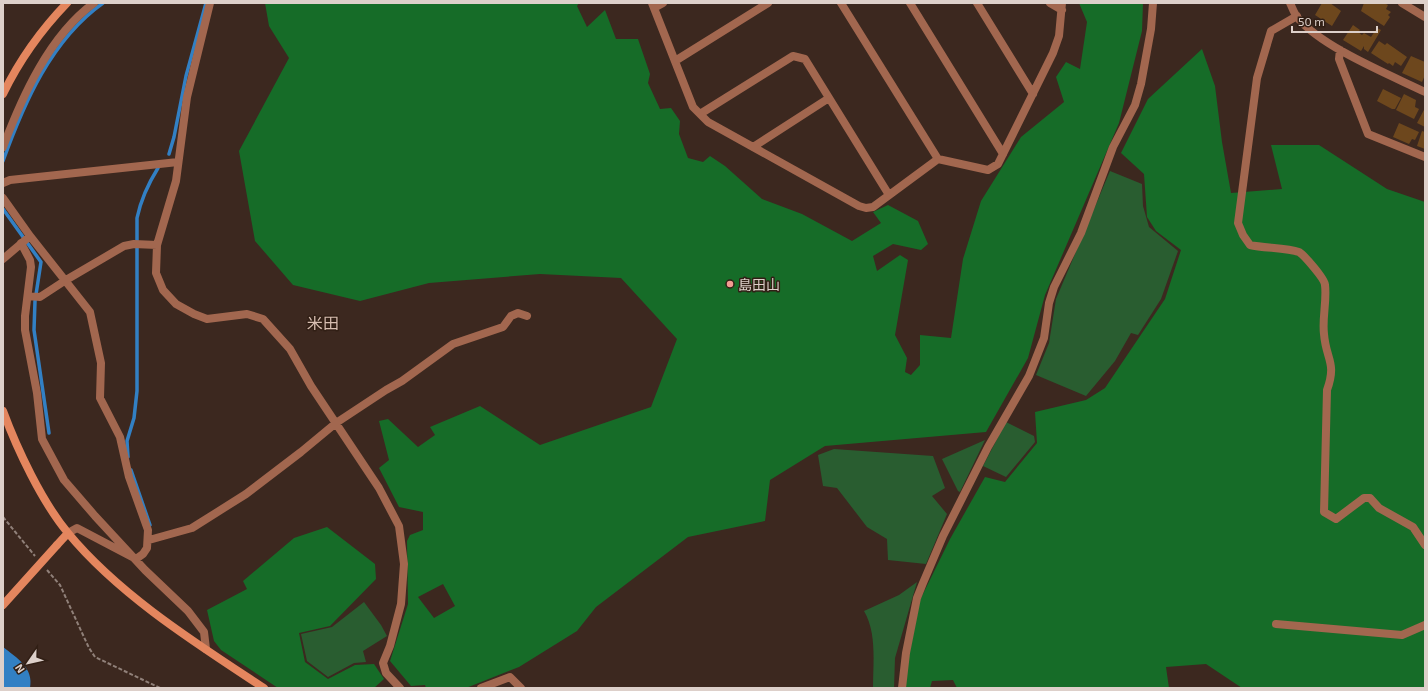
<svg xmlns="http://www.w3.org/2000/svg" width="1428" height="691" viewBox="0 0 1428 691" font-family="'Exo 2','Noto Sans JP',sans-serif">
<style>
.green{fill:#295d30}
.forest{fill:#166c28;fill-rule:evenodd}
.water{fill:#3280c4}
.lines{fill:none;stroke-linecap:round;stroke-linejoin:round}
.stream{stroke:#3280c4;stroke-width:3.5}
.building{fill:#6d471d}
.path{stroke:#908079;stroke-width:2;stroke-dasharray:4 2;stroke-linecap:butt}
.street{stroke:#a2674f;stroke-width:8}
.secondary{stroke:#e4865e;stroke-width:8}
.secondary-bridge{stroke:#e4865e;stroke-width:8}
.poi-dot{fill:#f59c92;stroke:#311f15;stroke-width:1.5}
.labels{text-anchor:middle;dominant-baseline:central;stroke-width:3;stroke-linejoin:round;paint-order:stroke}
.poi-label{font-size:14px;fill:#ddd0ca;stroke:#311f15;text-anchor:start}
.quarter-label{font-size:16px;fill:#d7beb1;stroke:#311f15}
</style>
<rect width="100%" height="100%" fill="#3c281f"/>
<path class="green" d="M1110 171 1142 184 1143 206 1149 227 1178 251 1161 299 1138 335 1131 333 1115 361 1086 396 1036 375 1049 343 1056 299Z
M1006 422 1034 436 1035 442 1006 477 983 466Z
M985 440 960 492 958 491 942 459Z
M834 449 933 456 945 488 932 496 947 514 926 564 888 560 887 539 867 527 837 488 823 486 818 455Z
M917 582 895 658 894 688H873C873 663 877 633 864 611L899 595Z
M364 602 381 625 387 636 363 651 366 662 354 663 328 677 307 661 301 634 332 627Z"/>
<path class="forest" d="M265 3H579L577 6 587 27 605 10 616 39H638L650 74 648 83 660 109 671 108 680 121 679 134 688 158 703 162 710 156 725 166 762 199 802 214 852 241 881 223 873 212 888 205 918 221 928 244 921 250 893 244 873 256 877 271 900 255 908 260 895 335 907 358 905 372 911 375 920 365V335L951 338 963 259 981 201 1021 137 1064 102 1056 77 1066 62 1080 69 1087 22 1079 3H1143L1142 31 1119 123 1045 295 1028 358 986 432 825 446 770 480 765 521 688 537 596 607 577 631 519 667 466 688H426L425 685 411 686 390 661 408 604 407 541 410 535 423 530V512L399 507 379 468 389 460 379 421 388 419 418 447 435 435 430 427 480 406 540 445 651 407 677 339 621 278 540 274 429 283 360 301 293 285 255 241 239 151 289 58 269 26ZM443 584 455 606 434 618 418 597Z
M1202 49 1215 86 1222 142 1231 193 1282 189 1271 145H1319L1387 189 1425 202V688H1242L1206 664 1166 667 1169 688H957L953 680 932 681 930 688H905L907 666 920 600 950 539 985 477 1005 482 1037 443 1035 412 1086 400 1105 388 1165 299 1181 250 1156 231 1147 217 1144 174 1121 153 1148 99Z
M327 527 375 564 376 579 330 626 299 633 305 662 328 679 355 665 374 664 384 679 374 688H278L221 650 214 641 207 610 247 589 243 581 294 538Z"/>
<path class="water" d="M3 647C17 658 34 668 30 688H3Z"/>
<g class="lines">
<path class="stream" d="M169 154 174 137 186 76 206 3
M3 161C24 103 51 40 103 3
M3 209 41 262 35 301 34 330 49 433
M128 457 127 441 134 418 137 391V218C141 199 148 184 158 168
M131 470 150 525"/>
</g>
<path class="building" d="M1322 3H1330L1341 11 1332 26 1315 15Z
M1364 3H1384L1388 5 1386 9 1391 12 1388 15 1390 17 1384 26 1361 11Z
M1353 25 1360 30 1358 32 1362 35 1364 33 1371 37 1377 28 1381 30 1368 52 1364 49V46L1361 51 1343 40Z
M1379 41 1385 45 1387 43 1407 57 1401 66 1395 62 1393 66 1389 63 1388 64 1371 53Z
M1411 56 1425 62V75L1422 82 1402 73Z
M1383 89 1401 98 1395 109H1392L1377 101Z
M1404 94 1416 100 1415 107 1419 109 1414 119 1396 110Z
M1425 108V127L1417 123Z
M1399 123 1419 132 1415 140 1412 139 1409 144 1393 137Z
M1422 131 1425 132V149L1417 146Z"/>
<g class="lines">
<path class="path" d="M3 517 35 556
M47 570 60 585 89 648 95 657 160 688"/>
<path class="street" d="M210 3 187 97 176 181 157 245 156 273 163 290 176 304 194 314 207 319 247 314 263 319 290 349 311 386 379 488 399 526 404 564 401 604 390 646 383 663 386 673 400 688
M652 3 693 107 708 122 859 206 866 208 873 207 938 159
M841 3 938 159 988 170 998 164 1053 53 1059 36 1062 3
M910 3 1003 154
M977 3 1033 94
M1050 3 1062 10
M1290 3C1292 7 1294 13 1297 17 1321 47 1390 75 1425 92
M1402 3 1425 17
M654 8 663 3
M1297 16 1271 31 1257 78 1238 223 1243 235 1250 245C1263 248 1287 248 1299 252 1304 255 1325 279 1325 285 1327 301 1322 318 1324 334 1326 360 1337 362 1327 390L1324 512 1336 519 1364 498H1370L1379 508 1413 527 1425 545
M1340 50 1339 59 1368 134 1425 157
M675 61 768 3
M700 114 793 56 805 59 889 195
M3 147C22 97 49 36 94 3
M753 147 829 98
M3 183 10 180 178 162
M3 198 30 236
M21 243 30 260 31 267 25 316V330L37 393 42 439 64 480 95 516 145 570 188 611 204 632 206 649
M3 259 30 236 90 312 101 363 100 398 120 437 129 477 148 530 147 548 143 554 136 559 77 528 68 533
M28 296 40 297 66 280 124 246 134 244 157 245
M149 540 192 528 246 494 301 452 336 423 386 390 402 381 453 344 503 327 511 316 518 313 527 316
M1276 624 1402 635 1425 625
M481 688 510 677 521 688
M902 688 906 653 917 598 923 583 943 536 988 447 1029 376 1044 338 1049 303 1054 287 1081 233 1113 147 1135 105 1141 84 1151 29 1153 3"/>
<path class="secondary" d="M3 94C19 61 41 30 67 3
M3 411C17 449 42 502 68 533 119 595 197 644 264 688
M57 545 68 533"/>
<path class="secondary-bridge" d="M3 605 57 545"/>
</g>
<circle class="poi-dot" cx="730" cy="284" r="4"/>
<g class="labels">
<g class="poi-label">
<text x="738" y="284">島田山</text>
</g>
<g class="quarter-label">
<text x="323" y="322">米田</text>
</g>
</g>
<rect width="1428" height="691" fill="none" stroke="#ddd0ca" stroke-width="8"/>
<g transform="translate(28 663) rotate(236)" stroke="#311f15" stroke-width="3" paint-order="stroke">
<path d="M0-3L7 15L0 10L-7 15Z" fill="#ddd0ca"/>
<text y="-6" font-size="11" font-weight="bold" text-anchor="middle" fill="#ddd0ca">N</text>
</g>
<path d="M1292 26v6h85v-6" fill="none" stroke="#ddd0ca" stroke-width="2"/>
<text x="1298" y="26" font-size="12" fill="#ddd0ca" stroke="#311f15" stroke-width="3" paint-order="stroke">50 m</text>
</svg>
